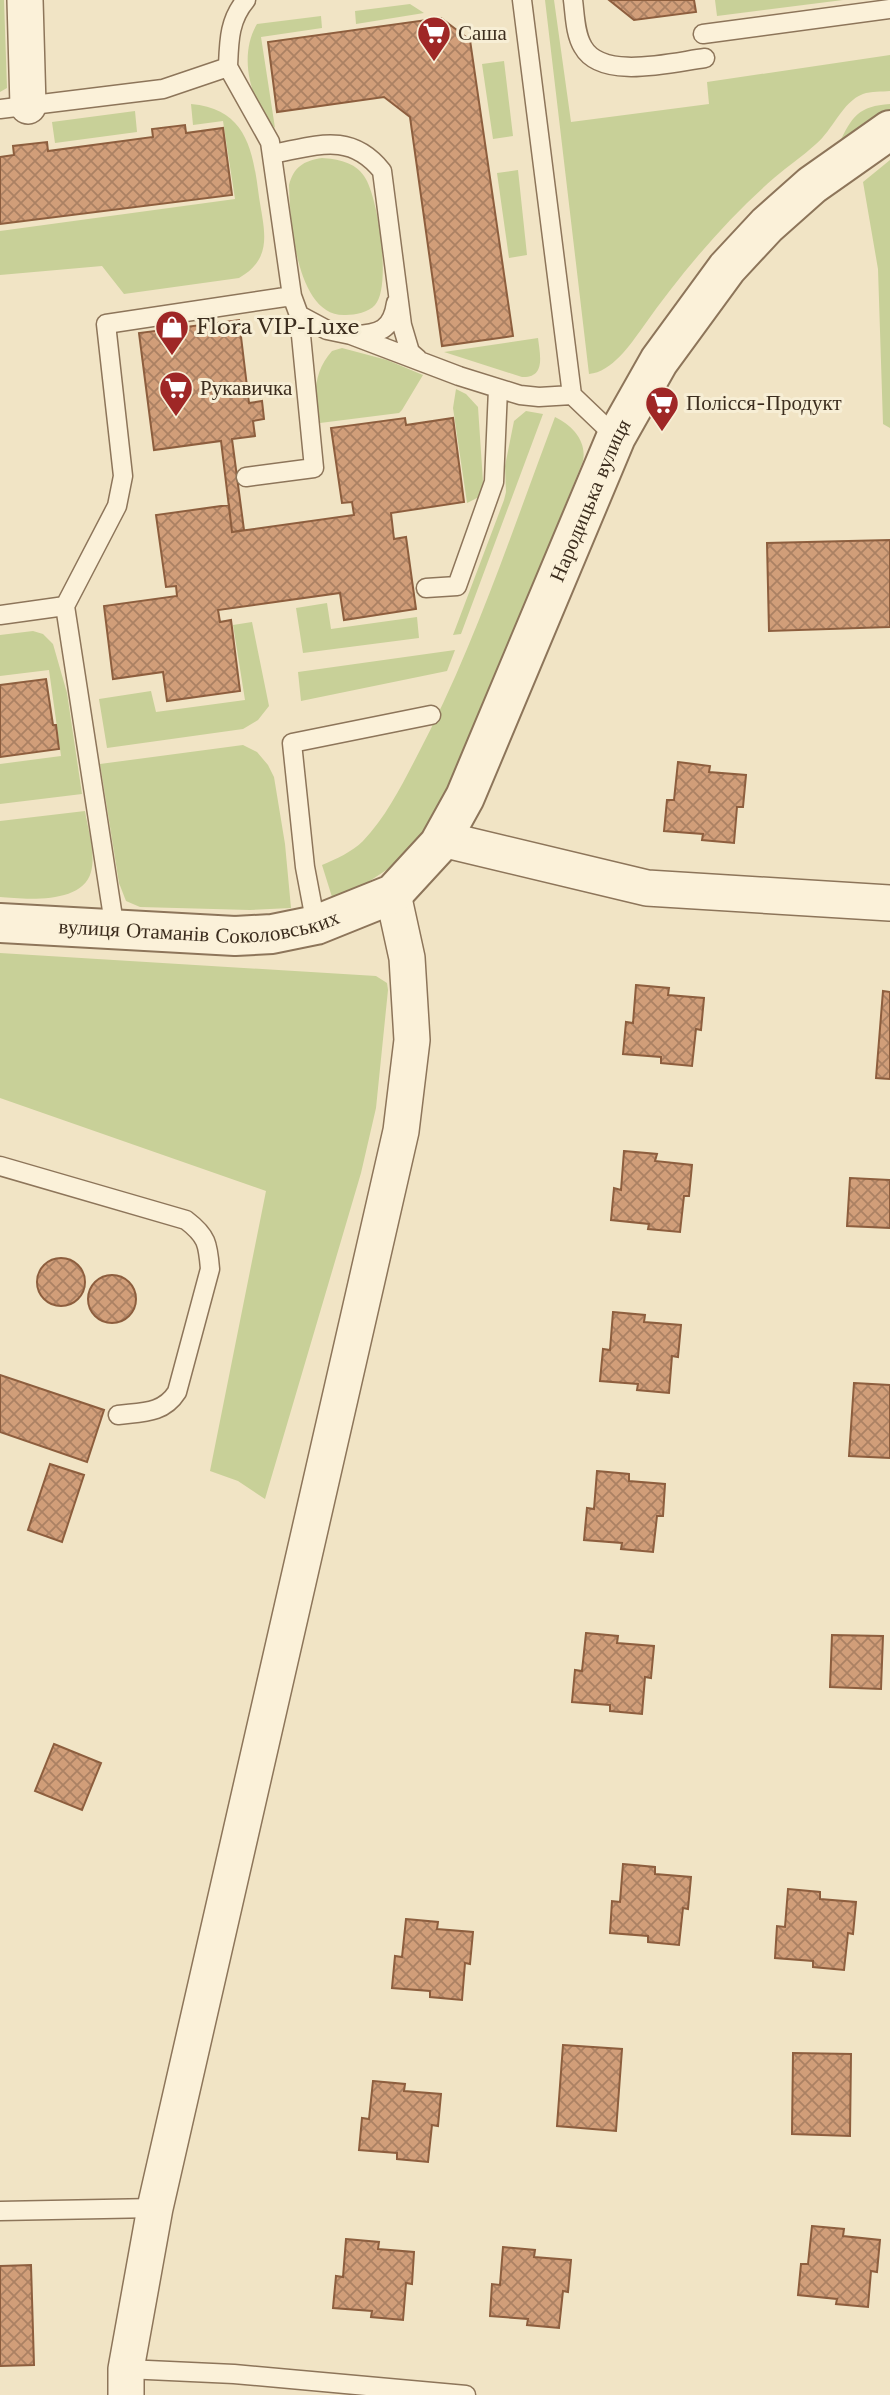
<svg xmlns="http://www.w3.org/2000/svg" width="890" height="2395" viewBox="0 0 890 2395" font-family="'Libre Baskerville',serif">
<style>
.green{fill:#c8d098}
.building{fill:url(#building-cross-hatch);stroke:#8d5e3e;stroke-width:2}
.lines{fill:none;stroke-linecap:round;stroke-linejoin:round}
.service-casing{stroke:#8d755a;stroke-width:21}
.minor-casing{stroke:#8d755a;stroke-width:38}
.tertiary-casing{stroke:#8d755a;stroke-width:42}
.service{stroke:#fbf1d9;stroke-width:18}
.minor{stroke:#fbf1d9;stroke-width:35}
.tertiary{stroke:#fbf1d9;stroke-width:38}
.labels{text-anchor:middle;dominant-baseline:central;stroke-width:6;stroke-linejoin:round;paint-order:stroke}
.poi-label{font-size:21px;fill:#3c2d1e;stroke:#f7eed5;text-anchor:start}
.street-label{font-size:21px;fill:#3c2d1e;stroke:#f7eed5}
</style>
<defs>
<pattern id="building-cross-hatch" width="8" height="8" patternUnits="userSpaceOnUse" patternTransform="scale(1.75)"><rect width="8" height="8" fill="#d19e79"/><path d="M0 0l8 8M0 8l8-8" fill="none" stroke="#ab8163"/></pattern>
</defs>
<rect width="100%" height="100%" fill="#f1e4c5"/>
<path class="green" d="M0 0H4L7 88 0 92Z
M545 0H554L571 122 709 104 707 82 890 55V91C882 92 871 91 863 94 842 102 833 130 816 144 803 156 788 166 774 178 725 221 681 273 643 327 630 345 612 372 589 374Z
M715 0H843L717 16Z
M410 4 424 13 356 24 355 11Z
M321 16 322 28 261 37 275 128C250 102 238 56 257 24Z
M504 61 513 136 493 139 482 64Z
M191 104C247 109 253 151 259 197 264 230 274 258 239 278L124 294 102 266 0 275V231L235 199 223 121 193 125Z
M890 104V109L839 144C852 116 859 106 890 104Z
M135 111 137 132 55 143 52 122Z
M322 158C337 159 355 162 364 176 378 195 392 287 375 305 369 312 355 315 346 315 296 318 290 220 289 185 294 167 303 161 322 158Z
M890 160V428L883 424 878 269 863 182Z
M518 170 527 255 509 258 497 173Z
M538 338C540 355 546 378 522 377L444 352Z
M342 348 387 360 423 375 402 410 399 413 320 423C312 397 314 371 332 351Z
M456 389 466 394 478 407 483 482 479 497 467 503 453 408Z
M526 411 543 414 461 634 453 635 504 500 506 492 505 466 514 421Z
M555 417C572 425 587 441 583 461L462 760 430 821 412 850 391 867 362 886 332 897 322 865C336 859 352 852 363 841 386 817 402 785 417 756 474 648 512 531 555 417Z
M327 603 331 629 417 617 419 638 303 653 296 608Z
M252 622 269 706 258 720 243 729 107 748 99 699 151 691 156 712 245 700 233 625Z
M33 631 43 634 53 644 67 693 82 794 0 804V764L61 756 49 670 0 676V635Z
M455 650 447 671 301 701 298 672Z
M243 745 257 752 268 765 274 777 285 844 291 908 250 910 140 907 126 901 119 883 100 764Z
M85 811C88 830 96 854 91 872 82 905 24 899 0 897V821Z
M0 953 376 976 387 983 388 990 376 1108 361 1173 265 1499 238 1481 210 1471 266 1191 0 1098Z"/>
<path class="building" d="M609 0H694L696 12 634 20Z
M441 18 470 40 513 336 442 346 410 117 384 97 277 112 268 42Z
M185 125 186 133 223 128 232 195 0 224V157L14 155 13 146 47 142 48 151 153 137 152 129Z
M239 320 249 403 262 401 264 419 253 421 255 436 232 439 244 530 232 532 221 441 154 450 139 333Z
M405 418 406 425 453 418 464 502 391 513 394 539 406 537 416 609 344 620 340 593 218 610 220 622 231 620 240 691 167 701 163 672 113 679 104 606 177 596 176 586 166 587 156 515 229 505 232 532 354 515 352 502 342 503 331 428Z
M890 540V627L769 631 767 543Z
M46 679 53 725H56L59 749 0 757V685Z
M678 762 710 766 709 772 746 775 743 807H737L734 843 702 840 703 834 664 831 667 800H674Z
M636 985 669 988 668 995 704 998 701 1030 696 1029 692 1066 661 1063V1057L623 1054 626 1022 633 1023Z
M883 991 890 992V1079L876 1078Z
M624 1151 657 1154 655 1161 692 1165 689 1196H684L680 1232 648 1229 649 1224 611 1220 614 1188 621 1190Z
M850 1178 890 1180V1228L847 1226Z
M37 1282a24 24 0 1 1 48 0a24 24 0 1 1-48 0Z
M88 1299a24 24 0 1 1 48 0a24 24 0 1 1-48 0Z
M613 1312 645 1315 644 1322 681 1325 678 1357 672 1356 669 1393 637 1390 638 1384 600 1381 603 1349 610 1350Z
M0 1375 104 1410 87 1462 0 1432Z
M854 1383 890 1385V1458L849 1456Z
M50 1464 84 1475 62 1542 28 1530Z
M597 1471 629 1474V1481L665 1484 663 1516H657L653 1552 621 1549 622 1543 584 1540 587 1508 594 1509Z
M586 1633 618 1636 617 1643 654 1646 651 1678 645 1677 642 1714 610 1711V1705L572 1702 575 1670 582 1671Z
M832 1635 883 1636 881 1689 830 1687Z
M54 1744 101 1763 82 1810 35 1791Z
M623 1864 655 1867V1874L691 1877 688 1909 683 1908 679 1945 648 1942V1936L610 1933 612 1901 620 1902Z
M788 1889 820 1892V1899L856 1902 853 1934 848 1933 844 1970 813 1967V1961L775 1958 777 1926 785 1927Z
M406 1919 438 1922 437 1929 473 1932 470 1964 465 1963 462 2000 430 1997V1991L392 1988 395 1956 402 1957Z
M563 2045 622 2049 616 2131 557 2126Z
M793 2053 851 2054 850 2136 792 2134Z
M373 2081 405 2084 404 2091 441 2094 438 2126 432 2125 428 2162 397 2159V2153L359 2150 362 2118 369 2119Z
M812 2226 844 2229 843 2236 880 2240 877 2272 871 2271 868 2307 836 2304 837 2299 798 2295 801 2264H808Z
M346 2239 379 2242 378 2249 414 2252 412 2284 406 2283 403 2320 371 2317 372 2311 333 2308 336 2276 343 2277Z
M503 2247 535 2250 534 2257 571 2260 568 2292 563 2291 559 2328 527 2325 528 2319 490 2316 492 2284 500 2285Z
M31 2265 34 2365 0 2366V2266Z"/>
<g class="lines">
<g class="service-casing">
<path id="service" d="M522 0 572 395 616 437
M573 0C575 15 575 34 583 47 602 81 673 62 705 58
M703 34 890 9
M228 67 270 142 292 296 299 315 327 330 351 335 459 376 520 395 539 397 572 395
M0 109 163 89 228 67C229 41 229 20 246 0
M272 154C316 146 350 131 382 171L402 325 410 352 418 359
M355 335C379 334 392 330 396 303
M246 477 314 468 299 315
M426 588 457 586 494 482 498 389
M65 606 117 506 123 476 106 324 292 296
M0 615 65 606 115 930
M316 925 305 867 292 743 431 715
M0 1166 186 1220C207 1236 208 1244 210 1269L177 1392C163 1414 142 1412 118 1415
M0 2211 155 2208
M126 2369 234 2374 466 2395"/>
</g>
<g class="minor-casing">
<path id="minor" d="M25 0 28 106
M442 839 647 888 890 903
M126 2395V2369L155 2208 401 1131 412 1040 407 958 393 894"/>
</g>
<g class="tertiary-casing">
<g id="tertiary">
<path id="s1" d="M0 923 235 936 272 934 316 925 393 894 439 844 465 797 616 437 659 361 727 268 767 225 812 185 890 130"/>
</g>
</g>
<use href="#service" class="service"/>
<use href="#minor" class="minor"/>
<use href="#tertiary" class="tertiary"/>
</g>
<defs>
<g id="supermarket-pin" transform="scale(1.75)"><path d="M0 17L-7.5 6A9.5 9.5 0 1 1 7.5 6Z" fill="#9f2726" stroke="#f7eed5"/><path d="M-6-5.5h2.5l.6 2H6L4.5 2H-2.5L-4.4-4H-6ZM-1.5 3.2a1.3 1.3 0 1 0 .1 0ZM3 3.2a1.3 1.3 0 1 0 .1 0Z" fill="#fff"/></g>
<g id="shop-pin" transform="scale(1.75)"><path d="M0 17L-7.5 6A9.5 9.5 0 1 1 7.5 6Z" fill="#9f2726" stroke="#f7eed5"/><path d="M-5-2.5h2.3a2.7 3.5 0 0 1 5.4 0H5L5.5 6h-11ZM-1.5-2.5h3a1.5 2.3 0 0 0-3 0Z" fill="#fff"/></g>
</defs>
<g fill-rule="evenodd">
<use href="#supermarket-pin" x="434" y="33"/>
<use href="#shop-pin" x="172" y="327"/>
<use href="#supermarket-pin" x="176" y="388"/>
<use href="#supermarket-pin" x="662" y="403"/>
</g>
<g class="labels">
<g class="poi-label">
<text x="458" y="33">Саша</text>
<text x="196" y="327">Flora VIP-Luxe</text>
<text x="200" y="388">Рукавичка</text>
<text x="686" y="403">Полісся-Продукт</text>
</g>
<g class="street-label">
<text stroke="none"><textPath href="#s1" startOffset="844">Народицька вулиця</textPath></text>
<text stroke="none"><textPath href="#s1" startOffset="200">вулиця Отаманів Соколовських</textPath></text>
</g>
</g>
</svg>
